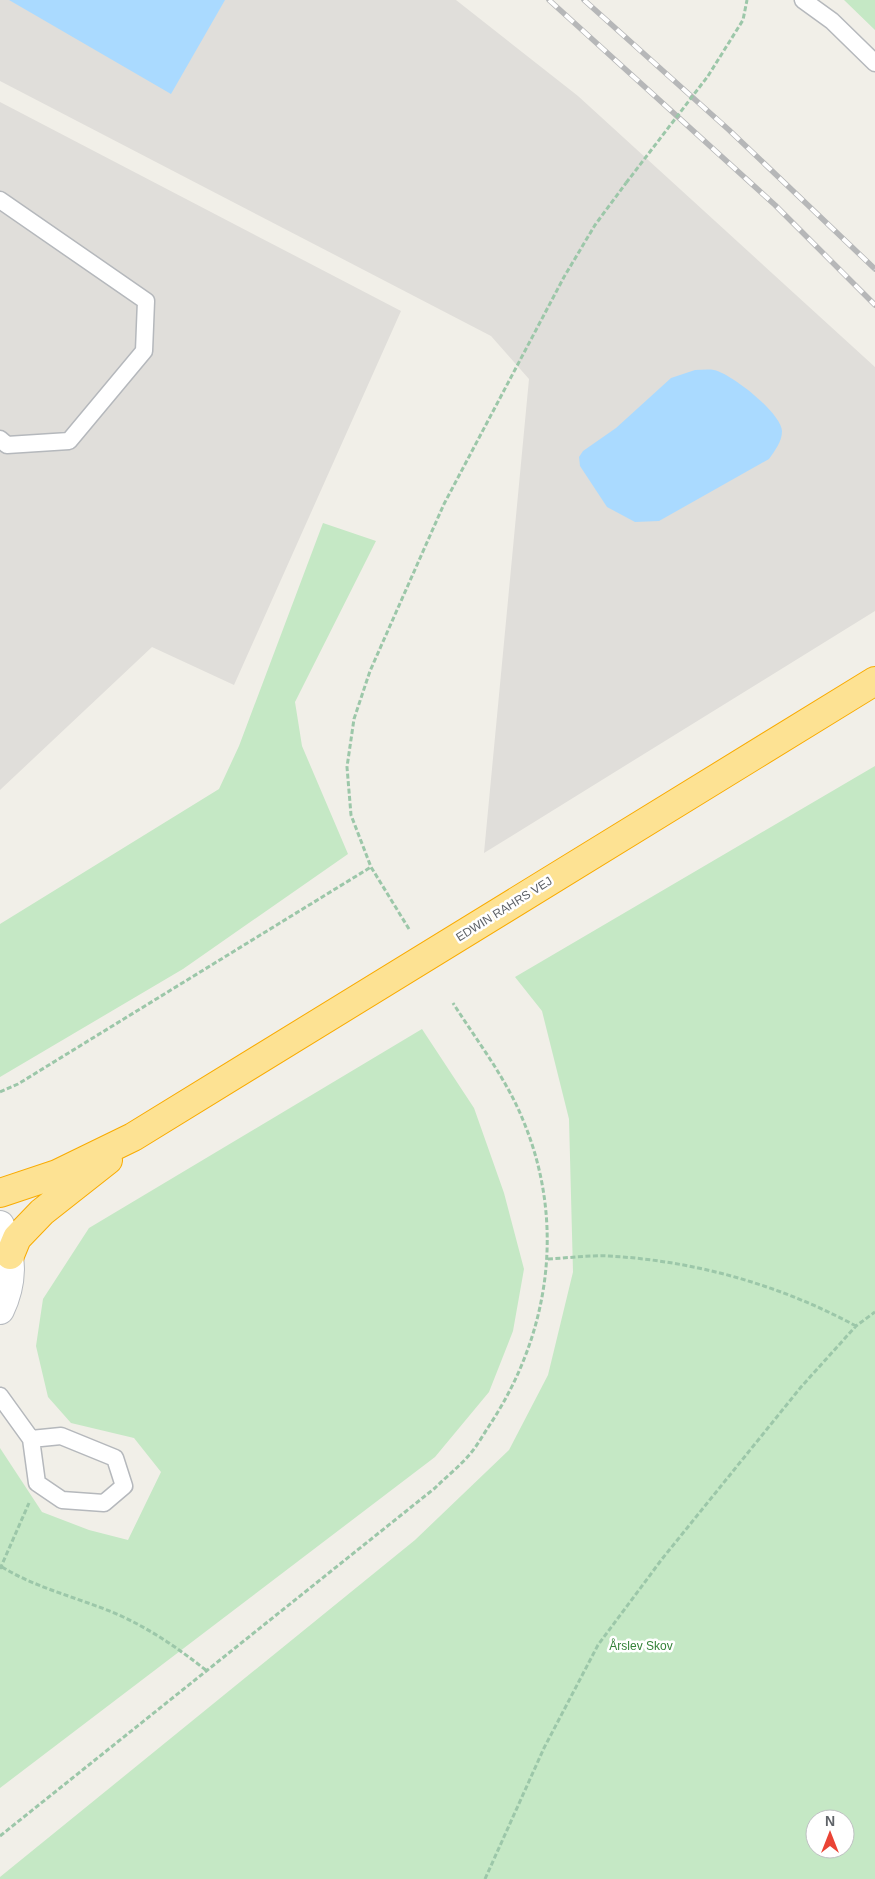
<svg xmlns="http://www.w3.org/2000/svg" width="875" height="1879" viewBox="0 0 875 1879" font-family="Arial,sans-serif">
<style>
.industrial{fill:#e0deda}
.green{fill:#c5e8c5;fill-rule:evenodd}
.water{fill:#aadaff}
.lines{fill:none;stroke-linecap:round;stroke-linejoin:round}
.lane-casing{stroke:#b5b8bc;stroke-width:19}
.secondary-casing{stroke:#b6babf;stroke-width:30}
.highway-casing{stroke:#f9ab00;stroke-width:30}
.path{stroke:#9cc7a9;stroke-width:3;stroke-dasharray:5 2.5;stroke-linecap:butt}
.lane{stroke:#fff;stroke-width:16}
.secondary{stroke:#fff;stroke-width:28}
.highway{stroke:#fde293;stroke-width:28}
.rail-casing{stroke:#b6b7b8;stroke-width:5.5}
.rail{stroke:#fff;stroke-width:4;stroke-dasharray:11;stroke-linecap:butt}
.path-bridge{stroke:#9cc7a9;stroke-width:3;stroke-dasharray:5 2.5;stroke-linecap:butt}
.labels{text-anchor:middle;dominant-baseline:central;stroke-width:5;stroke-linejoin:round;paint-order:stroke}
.street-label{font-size:12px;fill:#5f6368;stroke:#fff}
.park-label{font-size:12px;fill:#348238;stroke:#fff}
</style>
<rect width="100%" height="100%" fill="#f1efe8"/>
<path class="industrial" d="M0 0H456L578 96 875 367V611L484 853 529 379 491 336 0 81Z
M0 102 401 311 234 685 152 647 0 790Z"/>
<path class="green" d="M844 0H875V30Z
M323 523 376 541 295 702 302 746 348 854 183 969 0 1077V924L219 789 239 746Z
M875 766V1879H0V1877L415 1540 509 1450 548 1375 573 1272 569 1119 542 1011 515 977ZM815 1819H845V1849H815Z
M422 1029 474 1108 504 1193 524 1269 513 1331 489 1392 435 1457 0 1788V1448L42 1512 89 1530 128 1540 161 1472 134 1438 71 1423 48 1397 36 1346 43 1299 89 1228Z"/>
<path class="water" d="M9 0H225L171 94Z
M695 370C701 370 708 369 714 370 732 374 781 413 782 431 782 442 775 450 769 459L659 521 635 522 607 507 580 466 579 457 583 451 616 428 671 378Z"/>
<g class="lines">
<g class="lane-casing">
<path id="lane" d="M803 0 832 21 875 63
M0 200 146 301 144 351 69 441 7 445 0 439
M0 1396 31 1439 37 1483 62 1500 104 1503 124 1486 115 1458 61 1436 31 1439"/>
</g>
<g class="secondary-casing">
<path id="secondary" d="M0 1225C13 1254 14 1281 0 1310"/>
</g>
<g class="highway-casing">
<path id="highway" d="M0 1193 57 1174 133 1137 875 681
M10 1255 17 1238 42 1212 108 1160"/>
</g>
<path class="path" d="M708 76 743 20 747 0
M409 929 371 867 351 815 347 767 354 719 370 671 444 504 564 277 595 225 626 183
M0 1092 18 1084 371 867
M548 1259C568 1258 589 1255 609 1256 696 1261 780 1285 856 1326
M2 1567C38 1589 80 1598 119 1615 152 1630 179 1649 207 1671
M0 1569 29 1503
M0 1836 435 1488C446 1477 460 1466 470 1454 477 1446 483 1435 489 1426 550 1334 566 1223 523 1120 506 1078 477 1041 453 1003
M485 1879 544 1748 598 1645 662 1559 801 1387 856 1326 875 1312"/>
<use href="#lane" class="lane"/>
<use href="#secondary" class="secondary"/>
<use href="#highway" class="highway"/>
<g class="rail-casing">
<path id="rail" d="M549 0 775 205 875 305
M584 0 729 130 875 269"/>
</g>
<use href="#rail" class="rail"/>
<path class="path-bridge" d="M626 183 708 76"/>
</g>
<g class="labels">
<g class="street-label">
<text transform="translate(504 909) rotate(-32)">EDWIN RAHRS VEJ</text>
</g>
<g class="park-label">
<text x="641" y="1646">Årslev Skov</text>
</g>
</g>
<g transform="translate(830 1834)"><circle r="24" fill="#ffffff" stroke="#bfc1c3"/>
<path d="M0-4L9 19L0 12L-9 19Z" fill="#ea4335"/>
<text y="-8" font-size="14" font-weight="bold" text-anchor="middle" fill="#5f6368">N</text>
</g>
</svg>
